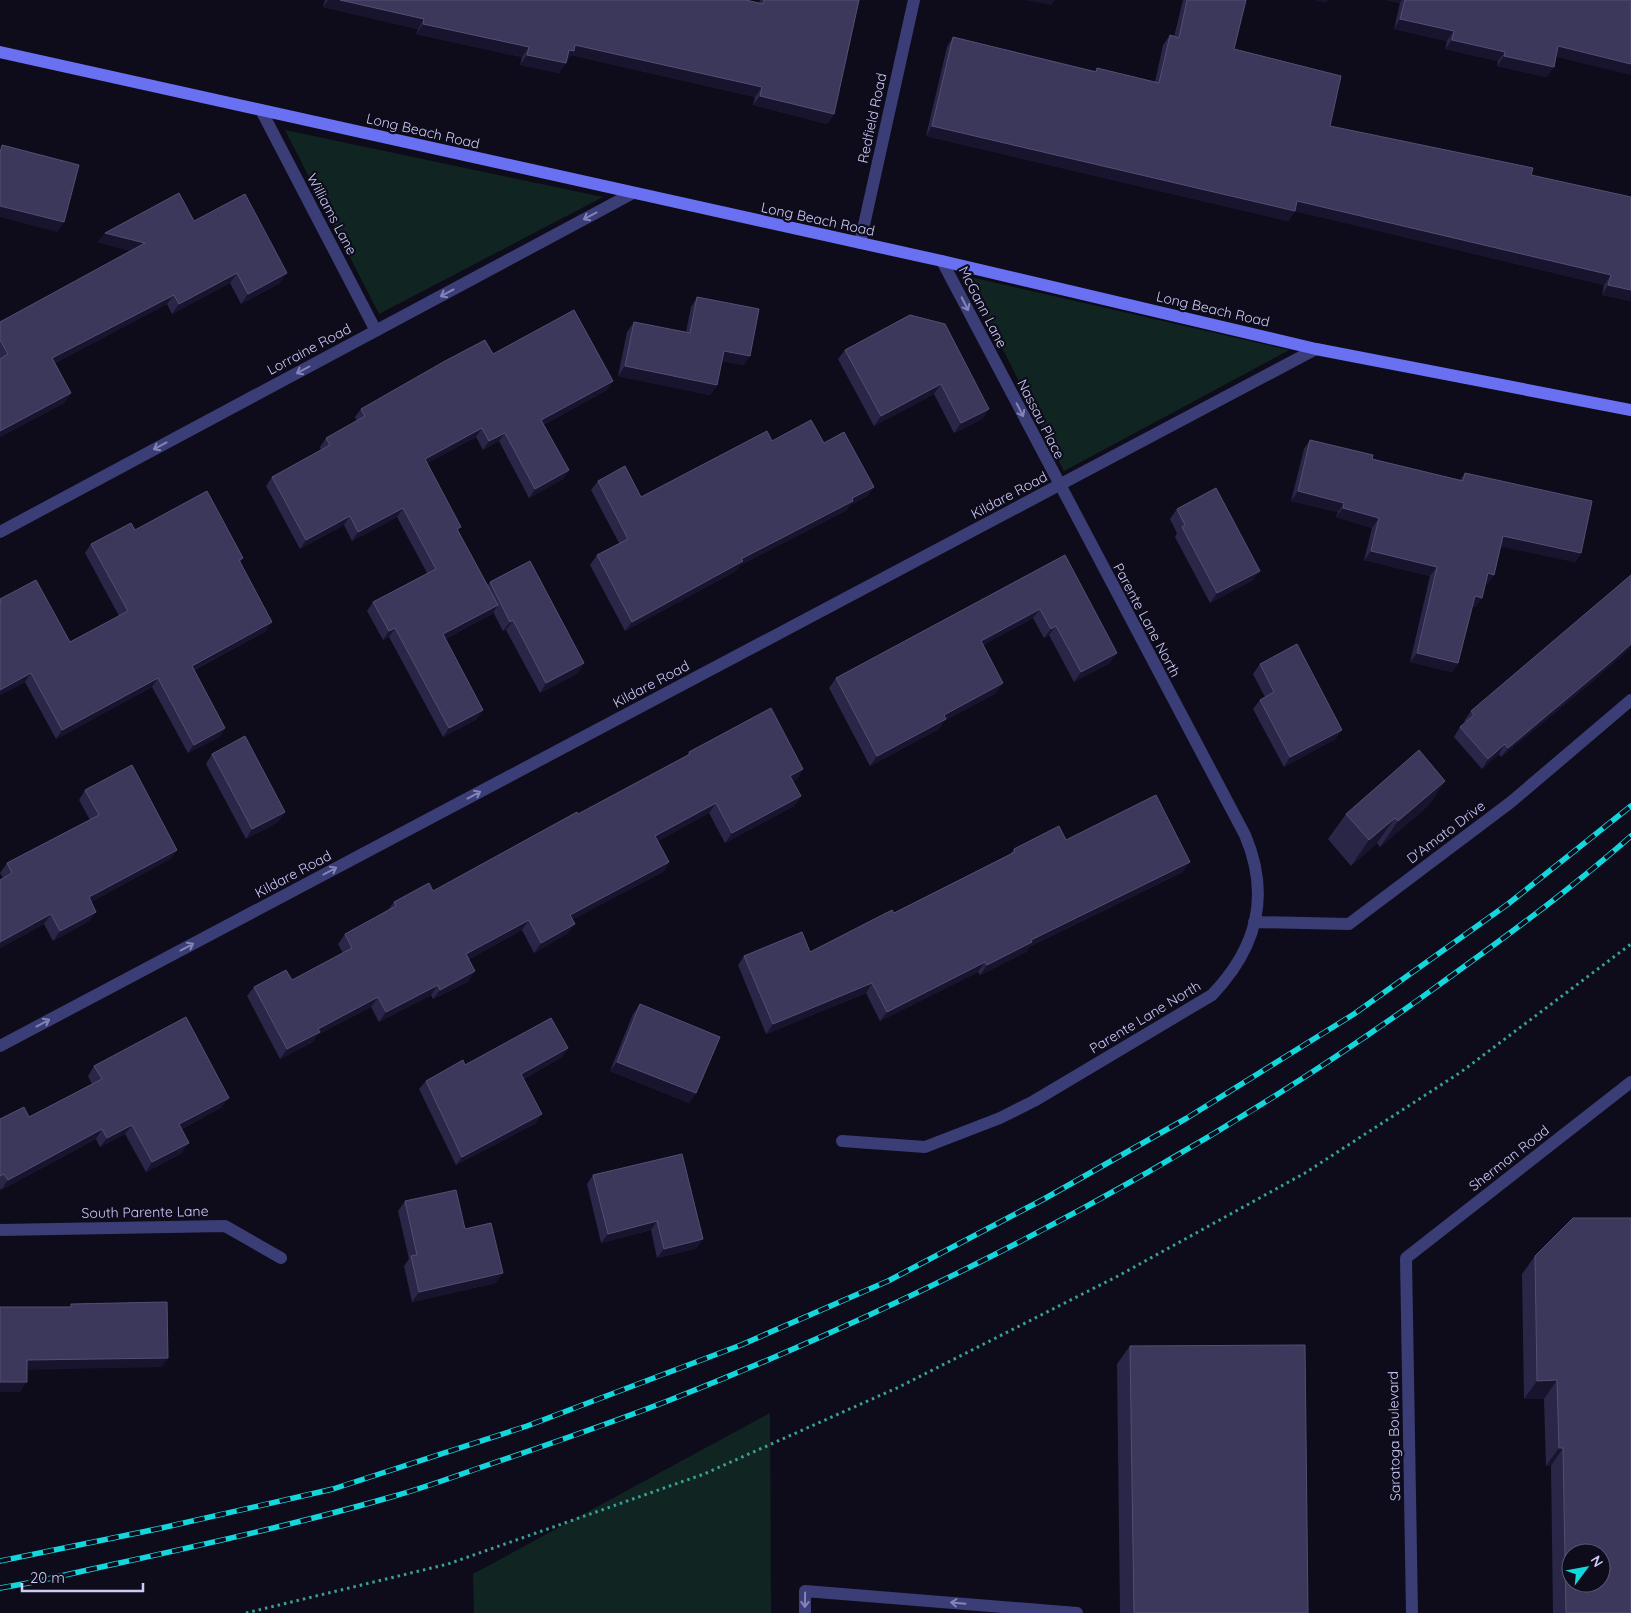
<svg xmlns="http://www.w3.org/2000/svg" width="1631" height="1613" viewBox="0 0 1631 1613" font-family="Quicksand,sans-serif">
<style>
.grass{fill:#102422}
.lines{fill:none;stroke-linecap:round;stroke-linejoin:round}
.path{stroke:#37a295;stroke-width:3;stroke-dasharray:2.5 4;stroke-linecap:butt}
.service{stroke:#3b3d76;stroke-width:12}
.minor{stroke:#3b3d76;stroke-width:12}
.secondary{stroke:#6a70f2;stroke-width:12}
.rail-casing{stroke:#14d7de;stroke-width:5.5}
.rail{stroke:#0e0c1b;stroke-width:4;stroke-dasharray:11;stroke-linecap:butt}
.wall{fill:#2a2647}
.shaded-wall{fill:#18142e}
.building{fill:#3c385b;stroke:#524f74;fill-rule:evenodd}
.oneway{stroke:#8484b8}
.labels{text-anchor:middle;dominant-baseline:central;stroke-width:4.5;stroke-linejoin:round;paint-order:stroke}
.street-label{font-size:14px;fill:#cdcbfa;stroke:#0e0c1b}
</style>
<rect width="100%" height="100%" fill="#0e0c1b"/>
<path class="grass" d="M285 130 603 197 379 314Z
M966 276 1289 350 1064 471Z
M770 1413 771 1613H474L473 1574Z"/>
<g class="lines">
<path class="path" d="M246 1613 448 1564 704 1474 899 1387 1118 1276 1305 1173 1461 1072 1631 944"/>
<path class="service" d="M805 1613V1591L1077 1613"/>
<path class="minor" d="M261 110 376 331
M860 243 914 0
M0 532 633 193
M1254 922 1349 924 1511 802 1631 700
M0 1046 1316 349
M842 1141 925 1147 1000 1118 1034 1101 1212 995C1257 948 1271 896 1245 835L942 261
M0 1230 225 1226 281 1258
M1412 1613 1406 1258 1631 1082"/>
<path class="secondary" d="M0 52 942 261 1316 349 1631 410"/>
<g class="rail-casing">
<path id="rail" d="M0 1561 157 1529 333 1489 527 1426 741 1345 888 1281 1044 1199 1187 1118 1354 1014 1508 904 1631 806
M0 1588 34 1582C153 1555 273 1531 391 1497 420 1489 448 1479 476 1469 541 1447 606 1425 670 1400 931 1297 1182 1167 1411 1005 1486 951 1562 897 1631 836"/>
</g>
<use href="#rail" class="rail"/>
</g>
<path class="wall" d="M325 0H746L759 3 760 0H859L834 114 827 124 753 105 755 97 571 55 559 73 520 65 522 57 416 34 418 29 323 7Z
M1183 0H1246L1234 49 1330 126 1531 175 1631 197V301L1602 295 1604 285 1375 230 1295 211 1288 221 926 136 947 47 953 37 1095 71 1097 68 1155 82 1163 45 1170 35 1174 37Z
M1386 0H1631L1556 57 1547 77 1497 66 1498 61 1445 49 1447 41 1394 29 1400 3Z
M194 221 280 283 241 304 230 283 172 314 167 304 55 363 71 393 64 403 0 437V322L131 251 98 242 105 233Z
M697 297 744 365 722 361 717 385 710 395 618 376 627 332 634 322 686 332 691 307Z
M910 315 989 409 982 419 954 433 934 394 874 426 838 359 845 350Z
M493 354 613 381 607 390 543 425 569 470 563 479 529 498 499 441 483 450 476 437 427 463 458 531 488 585 490 582 578 673 540 693 506 630 503 631 493 612 492 614 445 639 477 719 443 737 389 637 383 640 367 611 373 602 427 573 397 517 352 541 344 525 300 549 266 486 272 477 321 450 320 447 326 438 357 421 355 417 361 409Z
M1310 440 1372 459 1460 480 1465 473 1581 553 1575 562 1501 546 1488 584 1485 583 1482 598 1475 607 1472 606 1458 663 1452 672 1410 662 1430 576 1364 560 1372 528 1336 517 1338 512 1291 501 1304 449Z
M772 441 824 443 874 487 867 496 850 505 847 510 739 566 736 571 625 631 590 565 597 555 619 543 591 490 598 481 641 497Z
M1177 509 1253 580 1210 603 1175 537 1177 533 1170 519Z
M135 530 243 558 240 562 266 631 194 670 225 728 219 737 188 753 152 687 56 739 25 682 0 695V599L70 642 119 616 85 553 91 544Z
M1065 555 1110 663 1074 682 1049 635 1044 638 1033 618 983 645 996 693 944 721 939 729 870 766 829 688 836 678Z
M1260 664 1342 730 1335 739 1284 767 1253 709 1260 700 1265 697 1253 674Z
M1599 676 1501 757 1499 754 1482 769 1454 737 1460 727 1466 722 1464 721 1471 711Z
M689 752 803 769 797 779 793 781 801 796 794 806 725 843 709 813 658 841 669 862 663 872 573 919 568 933 534 953 522 930 469 959V981L433 999 431 995 379 1022 371 1007 317 1035 313 1042 280 1059 247 996 254 987 292 980 343 953 338 944 345 934 388 910 394 902 433 891 686 757Z
M212 754 285 812 278 822 246 839 206 764Z
M1445 781 1428 806 1380 847 1377 843 1351 866 1328 839 1346 814Z
M85 790 177 850 170 859 91 902 96 912 89 921 53 941 44 924 0 948V880L3 878 0 873 7 863 90 820 79 800Z
M1066 840 1183 872 1029 947 1026 952 980 975 978 972 880 1021 866 993 766 1034 738 965 744 956 810 952 894 913 1010 854 1014 849Z
M640 1004 696 1093 689 1103 610 1071 633 1014Z
M568 1048 562 1057 523 1079 536 1123 456 1165 419 1089 426 1081 465 1065Z
M94 1066 222 1107 182 1129V1153L146 1172 125 1134 100 1147 96 1139 1 1190 0 1188V1119L29 1117 92 1084 88 1076Z
M593 1175 697 1248 657 1258 651 1230 601 1243 587 1184Z
M405 1201 465 1229 496 1283 412 1302 404 1266 409 1259 398 1211Z
M1535 1256 1631 1613H1553L1551 1466H1546L1544 1399H1524L1522 1274Z
M1130 1346 1308 1613H1120L1117 1364Z"/>
<path class="shaded-wall" d="M328 0H340L424 19 418 29 323 7Z
M1025 0H1055L1051 5Z
M1314 0H1328L1326 3Z
M1386 0H1402L1400 3Z
M1400 19 1454 31 1447 41 1394 29Z
M423 24 529 47 522 57 416 34Z
M1452 40 1505 52 1498 61 1445 49Z
M575 45 762 87 755 97 571 55 567 61 569 50Z
M1558 46 1631 64V75L1552 56Z
M527 55 566 63 559 73 520 65Z
M1504 56 1554 67 1547 77 1497 66Z
M760 96 834 114 827 124 753 105Z
M932 126 1297 201 1611 275 1604 285 1295 211 1288 221 926 136Z
M0 206 64 222 57 232 0 217Z
M105 233 145 243 138 253 98 242Z
M237 273 230 283 172 314 179 304Z
M287 273 280 283 241 304 248 294Z
M1608 285 1631 290V301L1602 295Z
M174 295 167 304 45 368 52 358Z
M724 351 750 356 744 365 717 360Z
M625 366 717 385 710 395 618 376Z
M613 381 607 390 535 429 541 420Z
M941 384 934 394 874 426 881 416Z
M71 393 64 403 0 437V431Z
M989 409 982 419 954 433 961 423Z
M482 428 476 437 418 468 425 459Z
M505 433 499 441 483 450 489 441Z
M569 470 563 479 529 498 535 489Z
M874 487 867 496 850 505 847 510 739 566 736 571 625 631 632 622 741 559Z
M1298 491 1344 503 1338 512 1291 501Z
M403 508 397 517 352 541 358 532Z
M1343 508 1379 518 1372 528 1336 517Z
M350 516 344 525 300 549 306 540Z
M1503 536 1581 553 1575 562 1497 546Z
M1371 551 1437 567 1430 576 1364 560Z
M1260 571 1253 580 1210 603 1217 593Z
M1488 573 1494 575 1488 584 1481 582Z
M1475 596 1482 598 1475 607 1468 606Z
M498 605 492 614 437 643 443 634Z
M1040 609 1033 618 974 650 981 641Z
M513 620 506 630 503 631 510 622Z
M272 622 266 631 185 674 192 666Z
M1056 626 1049 635 1044 638 1051 629Z
M395 628 389 637 383 640 389 631Z
M1631 644V648L1599 676 1501 757 1508 748Z
M1117 653 1110 663 1074 682 1081 672Z
M1417 653 1458 663 1452 672 1410 662Z
M584 663 578 673 540 693 546 683Z
M31 673 25 682 0 695V690Z
M158 678 152 687 56 739 62 730Z
M1003 683 996 693 944 721 939 729 870 766 877 756 944 715Z
M483 710 477 719 443 737 449 728Z
M225 728 219 737 188 753 194 745Z
M1342 730 1335 739 1284 767 1290 757Z
M1505 744 1499 754 1482 769 1488 759Z
M803 769 797 779 784 786 790 776Z
M1445 781 1428 806 1380 847 1398 821Z
M801 796 794 806 725 843 732 833Z
M716 803 709 813 649 846 655 836Z
M285 812 278 822 246 839 252 829Z
M1395 818 1377 843 1351 866 1369 840Z
M177 850 170 859 82 907 89 897Z
M669 862 663 872 564 924 570 915Z
M1190 862 1183 872 1029 947 1026 952 980 975 987 965 1031 940Z
M96 912 89 921 53 941 60 931Z
M51 914 44 924 0 948V942Z
M529 920 522 930 459 964 466 954Z
M575 924 568 933 534 953 541 943Z
M985 962 978 972 880 1021 887 1012Z
M475 971 469 981 433 999 440 990Z
M872 983 866 993 766 1034 773 1024Z
M438 985 431 995 379 1022 386 1012Z
M378 997 371 1007 317 1035 313 1042 280 1059 287 1049 318 1029Z
M568 1048 562 1057 514 1083 521 1074Z
M617 1062 696 1093 689 1103 610 1071Z
M229 1098 222 1107 172 1134 179 1124Z
M542 1114 536 1123 456 1165 462 1157Z
M132 1125 125 1134 100 1147 107 1138Z
M102 1129 96 1139 1 1190 8 1180Z
M189 1143 182 1153 146 1172 152 1162Z
M657 1221 651 1230 601 1243 608 1234Z
M703 1239 697 1248 657 1258 664 1249Z
M503 1273 496 1283 412 1302 419 1292Z
M168 1358 162 1367 20 1370 27 1360Z
M1557 1380 1544 1399H1524L1537 1381Z
M0 1382H27L20 1392H0Z
M1559 1448H1563L1551 1466H1546Z"/>
<path class="building" d="M340 0H746L763 4 764 0H859L834 114 760 96 762 87 575 45 574 51 569 50 566 63 527 55 529 47 423 24 424 19Z
M1187 0H1246L1234 49 1341 76 1330 126 1533 168 1531 175 1631 197V290L1608 285 1611 275 1382 221 1297 201 1295 211 932 126 953 37 1096 72 1097 68 1159 83 1170 35 1179 38Z
M1405 0H1631V64L1558 46 1554 67 1504 56 1505 52 1452 40 1454 31 1400 19Z
M2 145 79 165 64 222 0 206V153Z
M179 193 194 221 245 194 287 273 248 294 237 273 179 304 174 295 52 358 71 393 0 431V359L8 354 0 340V322L145 243 105 233Z
M697 297 759 309 750 356 724 351 717 385 625 366 634 322 690 333Z
M574 310 613 381 541 420 569 470 535 489 505 433 489 441 482 428 425 459 461 527 457 529 498 605 443 634 483 710 449 728 395 628 389 631 373 602 436 569 403 508 358 532 350 516 306 540 272 477 330 445 326 438 365 416 361 409 445 361 485 340 493 354Z
M910 315 945 324 989 409 961 423 941 384 881 416 845 350Z
M811 420 824 443 844 432 874 487 852 498 853 501 741 559 743 561 632 622 597 555 628 539 598 481 625 466 641 497 767 431 772 441Z
M1310 440 1373 455 1372 459 1463 481 1465 473 1592 501 1581 553 1503 536 1494 575 1488 573 1482 598 1475 596 1458 663 1417 653 1437 567 1371 551 1379 518 1343 508 1344 503 1298 491Z
M1216 488 1260 571 1217 593 1182 527 1185 525 1177 509Z
M207 491 243 558 239 560 272 622 192 666 225 728 194 745 158 678 62 730 31 673 0 690V604L1 603 0 599 36 580 70 642 128 611 91 544 131 523 135 530Z
M1065 555 1117 653 1081 672 1056 626 1051 629 1040 609 981 641 1003 683 944 715 946 719 877 756 836 678Z
M530 561 584 663 546 683 513 620 510 622 490 582Z
M1631 575V644L1606 666 1508 748 1505 744 1488 759 1460 727 1474 715 1471 711Z
M1297 644 1342 730 1290 757 1260 700 1274 692 1260 664Z
M771 708 803 769 790 776 801 796 732 833 716 803 655 836 669 862 570 915 575 924 541 943 529 920 466 954 475 971 440 990 438 985 386 1012 378 997 318 1029 320 1032 287 1049 254 987 286 970 292 980 352 948 345 934 396 906 394 902 429 883 433 891 577 812 578 814 690 754 689 752Z
M245 736 285 812 252 829 212 754Z
M1419 750 1445 781 1398 821 1395 818 1369 840 1346 814Z
M132 765 177 850 89 897 96 912 60 931 51 914 0 942V880L12 873 7 863 99 815 85 790Z
M1156 795 1190 862 1031 940 1032 942 987 965 985 962 887 1012 872 983 773 1024 744 956 802 932 810 952 892 910 894 913 1015 852 1014 849 1059 826 1066 840Z
M640 1004 720 1037 696 1093 617 1062Z
M186 1017 229 1098 179 1124 189 1143 152 1162 132 1125 107 1138 102 1129 8 1180 4 1174 0 1176V1119L24 1107 29 1117 102 1079 94 1066Z
M551 1018 568 1048 521 1074 542 1114 462 1157 426 1081 463 1060 465 1065Z
M682 1154 703 1239 664 1249 657 1221 608 1234 593 1175Z
M456 1190 465 1229 491 1223 503 1273 419 1292 411 1256 417 1255 405 1201Z
M1573 1218H1631V1613H1566L1563 1448H1559L1557 1380 1537 1381 1535 1256ZM1571 1553H1601V1583H1571Z
M167 1302 168 1358 27 1360V1382H0V1307H71V1304Z
M1305 1345 1308 1613H1134L1130 1346Z"/>
<defs><path id="oneway-shaft" d="M-6 0H5M1.5-3L5.5 0L1.5 3" fill="none" stroke-width="1.6" stroke-linecap="round" stroke-linejoin="round" transform="scale(1.25)"/></defs>
<g class="oneway">
<use href="#oneway-shaft" transform="translate(590 216) rotate(152)"/>
<use href="#oneway-shaft" transform="translate(447 293) rotate(152)"/>
<use href="#oneway-shaft" transform="translate(965 304) rotate(63)"/>
<use href="#oneway-shaft" transform="translate(303 370) rotate(152)"/>
<use href="#oneway-shaft" transform="translate(1020 410) rotate(63)"/>
<use href="#oneway-shaft" transform="translate(160 446) rotate(152)"/>
<use href="#oneway-shaft" transform="translate(474 795) rotate(-28)"/>
<use href="#oneway-shaft" transform="translate(330 871) rotate(-28)"/>
<use href="#oneway-shaft" transform="translate(187 947) rotate(-28)"/>
<use href="#oneway-shaft" transform="translate(43 1023) rotate(-28)"/>
<use href="#oneway-shaft" transform="translate(805 1600) rotate(91)"/>
<use href="#oneway-shaft" transform="translate(958 1603) rotate(-175)"/>
</g>
<g class="labels">
<g class="street-label">
<text transform="translate(872 118) rotate(-78)">Redfield Road</text>
<text transform="translate(423 131) rotate(13)">Long Beach Road</text>
<text transform="translate(332 214) rotate(62)">Williams Lane</text>
<text transform="translate(818 219) rotate(12)">Long Beach Road</text>
<text transform="translate(983 307) rotate(63)">McGann Lane</text>
<text transform="translate(1213 309) rotate(13)">Long Beach Road</text>
<text transform="translate(309 349) rotate(-28)">Lorraine Road</text>
<text transform="translate(1041 419) rotate(63)">Nassau Place</text>
<text transform="translate(1009 495) rotate(-28)">Kildare Road</text>
<text transform="translate(1147 620) rotate(62)">Parente Lane North</text>
<text transform="translate(651 684) rotate(-28)">Kildare Road</text>
<text transform="translate(1446 832) rotate(-37)">D'Amato Drive</text>
<text transform="translate(293 874) rotate(-28)">Kildare Road</text>
<text transform="translate(1145 1017) rotate(-31)">Parente Lane North</text>
<text transform="translate(1509 1158) rotate(-38)">Sherman Road</text>
<text transform="translate(145 1212) rotate(-1)">South Parente Lane</text>
<text transform="translate(1394 1436) rotate(-91)">Saratoga Boulevard</text>
</g>
</g>
<g transform="translate(1586 1568) rotate(58)"><circle r="24" fill="#0e0c1b" stroke="#5a5874"/>
<path d="M0-4L9 19L0 12L-9 19Z" fill="#14d7de"/>
<text y="-8" font-size="14" font-weight="bold" text-anchor="middle" fill="#cdcbfa">N</text>
</g>
<path d="M22 1583v8h121v-8" fill="none" stroke="#cdcbfa" stroke-width="2.5"/>
<text x="30" y="1583" font-size="15" fill="#cdcbfa" stroke="#0e0c1b" stroke-width="4" paint-order="stroke">20 m</text>
</svg>
